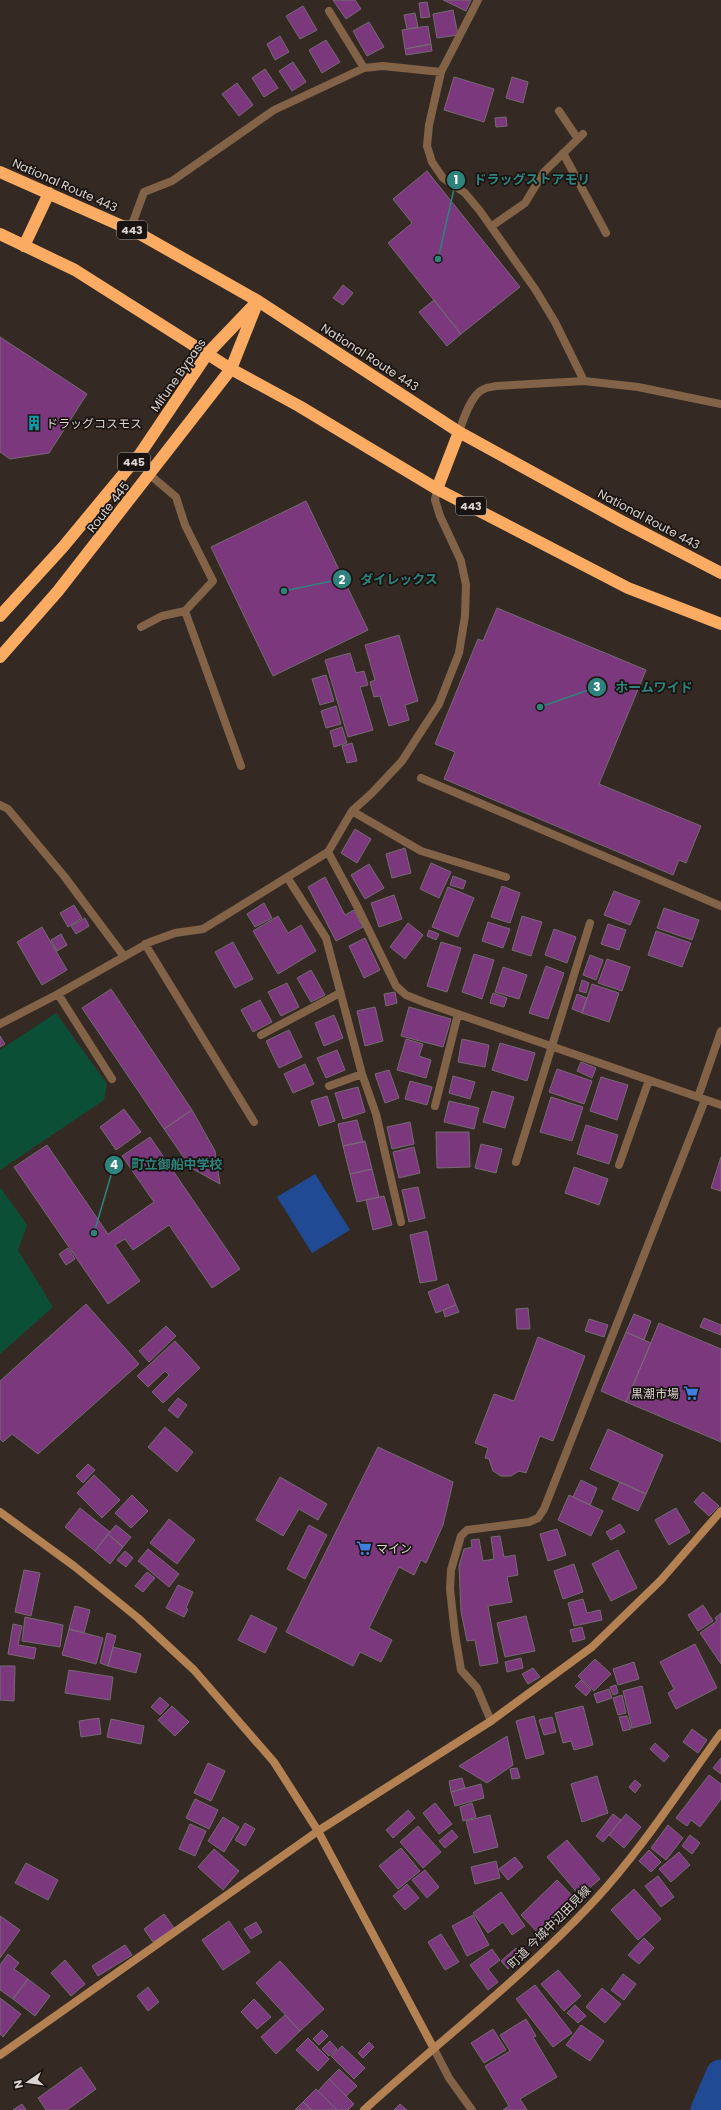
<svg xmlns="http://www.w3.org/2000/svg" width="721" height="2110" viewBox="0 0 721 2110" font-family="Poppins,'Noto Sans JP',sans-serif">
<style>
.green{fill:#0c4f37}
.water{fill:#204a94}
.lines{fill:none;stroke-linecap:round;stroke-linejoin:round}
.river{stroke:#204a94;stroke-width:31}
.building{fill:#7c387c;stroke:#756a74}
.street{stroke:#836347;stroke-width:8}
.secondary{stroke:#b48153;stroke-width:8}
.highway{stroke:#fbac62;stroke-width:12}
.labels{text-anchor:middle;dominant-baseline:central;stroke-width:3.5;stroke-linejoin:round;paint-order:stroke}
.shield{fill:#191411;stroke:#a29a97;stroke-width:1}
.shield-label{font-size:11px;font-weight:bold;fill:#dcd4d0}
.street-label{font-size:12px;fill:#dcd4d0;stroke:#191411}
.poi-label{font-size:12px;fill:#dcd4d0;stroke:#191411;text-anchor:start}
.leader{fill:none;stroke:#2e847d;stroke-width:1.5}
.callout-dot{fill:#2e847d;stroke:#191411;stroke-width:1.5}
.mark-label{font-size:12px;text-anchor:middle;font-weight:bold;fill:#fff}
.callout-label{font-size:13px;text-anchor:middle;font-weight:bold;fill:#2e847d;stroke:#191411;stroke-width:3.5;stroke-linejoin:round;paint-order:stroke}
</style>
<rect width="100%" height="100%" fill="#352a23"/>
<path class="green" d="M56 1013 107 1084 104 1100 0 1170V1050Z
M0 1187 27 1225 18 1250 53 1307 0 1354Z"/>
<path class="water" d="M315 1174 350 1230 312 1253 277 1197Z"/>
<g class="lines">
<path class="river" d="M706 2110 721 2075"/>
</g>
<path class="building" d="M333 0H355L361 9 346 19Z
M443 0H471L466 11Z
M427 2 430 17 421 18 419 3Z
M303 6 317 30 300 39 286 16Z
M453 10 458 35 437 38 433 14Z
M415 13 418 27 407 29 404 15Z
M369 22 384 47 367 56 353 31Z
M428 26 431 44 405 49 402 30Z
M280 36 289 52 275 60 267 44Z
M326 40 340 62 322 73 309 50Z
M431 44 432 51 406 55 405 49Z
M293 62 306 82 292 91 279 71Z
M265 69 278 88 264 97 252 78Z
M454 77 494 89 484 122 444 110Z
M512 77 528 82 523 103 506 98Z
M237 83 253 105 239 116 222 94Z
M506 117 507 126 496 127 495 118Z
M427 171 520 287 461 334 388 243 412 223 393 199Z
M343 285 353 293 343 305 333 298Z
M434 300 461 334 447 346 419 312Z
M0 337 87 394 49 453 10 459 0 452Z
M306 501 368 630 273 676 211 547Z
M497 608 646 670 599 784 701 826 686 863 679 860 673 875 444 779 455 752 435 744 478 639 483 641Z
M399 635 418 701 405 705 409 720 389 726 380 696 374 697 370 682 375 680 365 645Z
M350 653 356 673 364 671 368 685 360 687 373 730 348 737 325 660Z
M326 675 334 701 320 705 312 679Z
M336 706 341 724 326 728 321 711Z
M342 727 347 743 334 747 330 731Z
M352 743 357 761 347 763 342 746Z
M355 829 371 839 357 863 341 853Z
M405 848 411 873 392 878 386 854Z
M431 863 451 872 439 898 420 889Z
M369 864 384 888 365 899 351 875Z
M453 876 466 881 463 889 450 885Z
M325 877 345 915 354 910 363 927 336 941 308 887Z
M502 886 520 893 510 923 491 917Z
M448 887 474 898 458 937 432 927Z
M614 891 640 901 630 925 604 915Z
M394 895 402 919 379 927 371 903Z
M264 903 272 918 255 927 247 914Z
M74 905 82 918 68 927 60 913Z
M664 908 699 920 692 940 657 928Z
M278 916 288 933 301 925 316 951 278 974 253 931Z
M522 916 542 922 531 956 512 950Z
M85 918 89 926 76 934 71 926Z
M488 922 510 929 503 948 482 941Z
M408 923 423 935 405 959 390 947Z
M608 924 626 930 619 950 601 944Z
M42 927 67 970 42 985 17 942Z
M554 929 576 937 567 963 545 955Z
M429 930 439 934 436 940 427 936Z
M656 931 691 943 682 967 648 955Z
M61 934 67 945 57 951 51 940Z
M365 938 380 970 364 978 349 946Z
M233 942 253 979 235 988 215 952Z
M441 942 461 948 447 992 427 986Z
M474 954 494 960 482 999 462 992Z
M590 955 603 960 596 980 583 975Z
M607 959 630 967 622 991 598 983Z
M546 966 564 973 548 1019 529 1013Z
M503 967 527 975 519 999 495 992Z
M311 970 325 995 311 1002 297 978Z
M582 980 589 983 586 993 579 991Z
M287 983 299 1007 281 1016 268 992Z
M592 984 619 993 609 1022 582 1013Z
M111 989 192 1110 164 1129 82 1008Z
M395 992 397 1003 386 1006 384 994Z
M493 993 507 998 504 1007 490 1003Z
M577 994 587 998 582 1013 572 1009Z
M260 1000 272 1022 253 1032 241 1010Z
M375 1007 383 1041 365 1046 357 1011Z
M409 1007 451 1019 443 1047 401 1036Z
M334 1015 343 1038 324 1046 315 1023Z
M289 1030 302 1057 279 1068 266 1041Z
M0 1036 5 1044 0 1047Z
M406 1039 423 1044 419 1056 431 1060 426 1078 397 1070Z
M462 1039 489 1045 485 1067 458 1062Z
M500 1043 535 1053 527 1081 492 1070Z
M337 1050 345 1070 326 1078 317 1058Z
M581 1062 596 1068 592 1078 577 1071Z
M305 1064 314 1084 293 1093 284 1074Z
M557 1069 592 1081 584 1104 549 1092Z
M389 1070 399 1098 385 1103 375 1074Z
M453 1076 475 1082 470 1099 449 1093Z
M601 1077 628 1085 617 1120 590 1111Z
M410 1081 432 1087 427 1105 405 1099Z
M358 1087 365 1112 343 1119 335 1093Z
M492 1091 514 1097 505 1128 483 1122Z
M327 1096 335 1121 319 1126 311 1101Z
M551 1097 583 1107 572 1141 540 1132Z
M449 1101 479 1108 474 1129 444 1122Z
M124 1109 141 1132 116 1150 100 1127Z
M192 1110 215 1151 220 1184 191 1168 164 1129Z
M357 1120 363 1142 343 1146 338 1124Z
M410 1122 414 1144 392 1149 387 1127Z
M586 1125 618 1135 609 1164 577 1154Z
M436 1132H469L470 1167 437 1168Z
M150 1137 240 1269 212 1288 169 1225 133 1250 125 1239 115 1245 140 1281 108 1304 14 1167 47 1145 108 1234 154 1202 122 1156Z
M365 1141 372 1169 350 1174 343 1146Z
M481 1144 502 1149 496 1173 475 1168Z
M414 1147 420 1173 399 1178 393 1152Z
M721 1157V1191L711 1188Z
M574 1167 608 1179 599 1205 565 1193Z
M372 1169 379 1197 357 1202 350 1174Z
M418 1187 425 1218 409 1222 402 1190Z
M384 1196 392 1225 373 1230 366 1200Z
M427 1231 437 1280 420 1283 410 1235Z
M68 1248 75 1259 66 1265 59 1254Z
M448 1284 456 1305 436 1313 428 1292Z
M86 1304 139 1364 38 1454 12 1434 3 1442 0 1439V1381Z
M456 1305 459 1312 445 1317 443 1310Z
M528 1308 530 1329H517L516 1309Z
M634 1314 651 1321 644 1340 626 1332Z
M704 1318 721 1325V1335L700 1327Z
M589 1319 608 1325 604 1337 585 1331Z
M659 1323 721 1349V1442L626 1402Z
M166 1326 176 1336 149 1362 139 1351Z
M626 1332 651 1343 626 1402 601 1391Z
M538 1337 585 1356 553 1441 540 1436 526 1473 519 1471 511 1476H501L493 1471 489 1459 485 1458 488 1448 475 1443 494 1394 514 1401Z
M175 1341 200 1368 163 1403 152 1392 169 1375 165 1371 148 1387 137 1376Z
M178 1398 187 1405 178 1418 168 1410Z
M165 1427 193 1452 177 1472 148 1447Z
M608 1429 663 1455 646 1494 590 1469Z
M378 1447 453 1482 443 1525 426 1563 421 1560 414 1575 399 1567 369 1628 392 1640 381 1662 360 1652 353 1666 286 1632Z
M88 1464 95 1470 83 1483 76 1476Z
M94 1475 120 1500 102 1518 77 1493Z
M280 1477 327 1504 318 1520 299 1509 283 1536 256 1520Z
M581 1480 597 1488 590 1505 573 1497Z
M620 1482 646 1494 638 1511 612 1499Z
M703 1492 719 1506 709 1516 694 1502Z
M132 1495 148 1511 131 1528 115 1513Z
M569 1495 603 1511 591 1536 558 1520Z
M80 1508 110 1532 95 1551 65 1527Z
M676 1508 690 1532 669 1545 655 1520Z
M169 1519 195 1540 177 1564 150 1543Z
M620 1524 625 1532 611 1540 606 1532Z
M116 1525 131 1537 123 1547 108 1534Z
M309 1525 327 1535 305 1579 287 1569Z
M557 1529 566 1555 548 1561 540 1534Z
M108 1534 123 1547 110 1564 95 1551Z
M500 1536 504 1557 515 1555 518 1575 507 1577 512 1602 488 1606 498 1663 480 1666 475 1640 467 1641 461 1611 459 1566 464 1549 472 1547 471 1540 479 1539 483 1561 494 1559 491 1537Z
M148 1549 179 1574 169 1587 138 1561Z
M618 1550 637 1588 611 1601 592 1564Z
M125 1551 133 1558 126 1567 117 1560Z
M574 1564 583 1592 563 1599 554 1571Z
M24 1570 40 1573 31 1616 15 1612Z
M147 1572 155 1578 143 1592 135 1586Z
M178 1585 193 1592 186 1608 188 1609 184 1617 166 1608Z
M583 1599 587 1613 600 1610 602 1620 574 1626 568 1603Z
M703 1605 713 1621 698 1631 688 1615Z
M75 1606 90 1610 84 1633 69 1629Z
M721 1613V1664L700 1633 717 1621 715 1618Z
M251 1615 277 1628 265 1653 238 1640Z
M526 1616 535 1651 505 1657 497 1623Z
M25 1617 63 1625 60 1647 22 1641Z
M13 1624 22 1626 18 1645 36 1648 34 1659 8 1654Z
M582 1627 585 1639 573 1642 570 1630Z
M69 1629 103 1638 96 1664 62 1655Z
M107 1633 116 1636 108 1666 100 1663Z
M695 1644 717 1688 676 1709 668 1693 674 1689 660 1662Z
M113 1647 141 1654 136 1673 108 1666Z
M521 1658 523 1668 507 1672 505 1662Z
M595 1659 611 1674 594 1691 578 1676Z
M634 1662 639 1679 618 1685 613 1669Z
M0 1666H15L14 1701 0 1700Z
M533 1668 540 1677 528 1684 522 1674Z
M69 1670 113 1677 110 1700 65 1693Z
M581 1680 591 1690 586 1696 575 1686Z
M616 1685 618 1693 613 1695 610 1687Z
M642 1686 651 1723 632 1728 623 1691Z
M609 1689 612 1698 597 1703 594 1694Z
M622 1695 626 1713 618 1715 613 1698Z
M160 1697 169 1705 160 1715 151 1707Z
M172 1706 189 1722 175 1736 158 1720Z
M583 1706 593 1745 574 1750 571 1741 563 1743 555 1713Z
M534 1716 544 1754 526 1759 516 1721Z
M627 1716 631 1729 623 1731 619 1717Z
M552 1717 556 1732 544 1735 539 1720Z
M99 1718 101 1734 81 1737 79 1721Z
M111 1719 144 1726 141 1744 107 1737Z
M692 1729 707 1740 698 1753 683 1742Z
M507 1736 513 1765 487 1783 459 1766Z
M655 1743 669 1756 664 1762 650 1749Z
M721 1758V1774L713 1768Z
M208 1763 225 1771 211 1801 194 1793Z
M517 1768 520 1778 512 1779 510 1769Z
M709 1775 721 1784V1799L700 1827 691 1820 687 1826 676 1818Z
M597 1776 608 1813 582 1822 571 1784Z
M462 1778 465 1788 451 1792 449 1781Z
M635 1780 641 1785 635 1793 629 1787Z
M481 1784 484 1798 455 1806 451 1792Z
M195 1799 218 1810 209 1829 186 1818Z
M435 1803 452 1824 439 1834 423 1813Z
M472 1803 476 1817 463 1821 460 1807Z
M408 1810 415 1818 393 1838 386 1830Z
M613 1814 621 1820 603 1842 596 1836Z
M626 1814 641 1827 624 1848 609 1835Z
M490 1815 498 1847 474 1853 466 1821Z
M223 1817 239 1827 224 1852 208 1841Z
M245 1823 255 1829 245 1846 235 1840Z
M190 1824 206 1831 195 1856 179 1849Z
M668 1825 683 1838 666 1860 651 1848Z
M418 1826 441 1852 423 1868 400 1842Z
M452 1830 458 1837 445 1848 439 1841Z
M690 1835 700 1843 692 1854 682 1846Z
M567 1840 600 1879 580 1896 547 1857Z
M401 1848 420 1871 398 1889 379 1866Z
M214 1849 239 1871 223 1890 198 1867Z
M649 1850 661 1862 651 1872 639 1861Z
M679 1852 690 1865 671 1882 659 1869Z
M515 1857 523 1867 508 1880 499 1869Z
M496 1861 500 1878 475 1884 471 1867Z
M26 1863 58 1880 48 1900 15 1883Z
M425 1870 439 1887 427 1898 412 1880Z
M658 1876 674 1897 661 1907 645 1886Z
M557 1880 578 1902 541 1936 521 1915Z
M407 1884 419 1898 405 1910 393 1896Z
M634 1889 661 1919 638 1940 611 1910Z
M501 1892 525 1926 512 1935 503 1922 488 1933 473 1913Z
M164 1914 174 1928 153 1942 144 1929Z
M473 1915 489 1945 467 1956 452 1926Z
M0 1916 20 1930 0 1958Z
M229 1921 250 1952 223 1970 202 1940Z
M256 1922 262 1932 251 1939 244 1929Z
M441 1934 459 1962 445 1970 428 1942Z
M644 1938 654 1948 639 1964 628 1955Z
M125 1945 132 1955 98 1976 92 1966Z
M516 1948 523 1956 508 1969 501 1961Z
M492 1949 500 1960 488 1969 498 1982 488 1990 470 1965Z
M8 1954 19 1963 14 1969 28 1979 13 1999 0 1990V1965Z
M65 1960 85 1984 71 1996 51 1973Z
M280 1961 324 2009 300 2031 256 1983Z
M558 1970 581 1996 564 2011 541 1984Z
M623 1974 636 1984 624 2000 611 1990Z
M28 1979 50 1996 35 2016 13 1999Z
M535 1985 572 2033 553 2047 516 1999Z
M148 1987 159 2002 148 2011 137 1996Z
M602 1988 621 2004 605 2023 586 2007Z
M0 1998 21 2014 3 2037 0 2034Z
M254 1999 271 2017 257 2029 241 2012Z
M575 2005 586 2016 578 2023 567 2013Z
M285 2015 300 2031 276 2054 261 2037Z
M526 2019 536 2036 533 2037 557 2077 520 2099 527 2110H503L509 2106 485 2066 510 2051 500 2035Z
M581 2025 604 2041 590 2061 566 2045Z
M493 2029 506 2050 484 2063 471 2043Z
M322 2030 328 2036 319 2045 313 2039Z
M308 2038 329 2059 318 2071 296 2050Z
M330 2041 337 2049 329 2056 322 2049Z
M369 2042 374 2047 363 2058 358 2053Z
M342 2046 365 2068 354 2079 331 2056Z
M81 2067 96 2089 67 2110H46L38 2098Z
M339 2069 357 2086 346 2096 329 2079Z
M329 2079 354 2104 348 2110H337L318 2091Z
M316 2089 337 2110H312L303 2102Z
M303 2102 312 2110H295Z
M22 2104 26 2110H13Z
M400 2104 407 2110H394Z"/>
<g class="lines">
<path class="street" d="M478 0 441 72 429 125 427 146 432 162 443 178 465 193 480 211 535 289 555 322 584 381
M329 11 364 68
M559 111 578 139
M563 153 606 233
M492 226 525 203 544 172 583 134
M130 230 144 192 172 181 274 110 364 68 383 66 441 72
M459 432C463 420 471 394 484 389 488 387 493 387 496 386L584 381 638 387 721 404
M150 475 176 497 185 525 213 581 185 611 241 766
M141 627 162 616 185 611
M421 778 721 906
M0 805 8 809 64 876 123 955
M352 811 421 851 506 877
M328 852 358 908 396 986 406 995 426 1003 721 1105
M287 877 326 938 362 1074 376 1114 401 1222
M145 944 254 1122
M58 994 112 1079
M0 1024 58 994 150 942 175 933 203 929 328 852 352 811 372 793 402 761 422 730 439 704 459 653 465 616 466 585 461 561 440 516 435 500 437 489
M261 1035 340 993
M329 1086 362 1074
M698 1097 721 1031
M435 1106 458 1014
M516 1162 590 923
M619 1165 649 1080
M491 1721 477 1688 461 1670 455 1634 450 1589 451 1570 461 1536 467 1530 529 1522 538 1518 544 1509 705 1100
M433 2047 449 2078 472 2110"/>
<path class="secondary" d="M0 1512 74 1566 138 1618 194 1670 274 1762 318 1831 433 2047
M0 2055 318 1831 491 1721 592 1647 661 1580 721 1511
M364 2110C441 2040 524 1976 595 1900 642 1849 680 1789 721 1733"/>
<path class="highway" d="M0 172 140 234 258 301 459 432 623 522 721 573
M0 234 75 270 231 369 299 406 437 489 628 588 721 624
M24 246 49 193
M437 489 459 432
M0 616 63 547 140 454 208 353 253 306
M0 657 58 591 231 369 258 301"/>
</g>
<defs>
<g id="building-bare" transform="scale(1.2)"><path d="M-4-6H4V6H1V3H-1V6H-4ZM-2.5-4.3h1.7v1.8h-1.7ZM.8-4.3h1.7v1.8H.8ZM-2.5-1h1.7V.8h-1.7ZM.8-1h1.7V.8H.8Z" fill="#0f9aa8" stroke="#191411" stroke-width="2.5" paint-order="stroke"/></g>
<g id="supermarket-bare" transform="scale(1.2)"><path d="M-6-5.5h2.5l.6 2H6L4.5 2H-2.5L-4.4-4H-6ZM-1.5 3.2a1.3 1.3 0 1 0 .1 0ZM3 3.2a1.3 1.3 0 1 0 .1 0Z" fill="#3f7fe0" stroke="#191411" stroke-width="2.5" paint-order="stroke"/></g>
</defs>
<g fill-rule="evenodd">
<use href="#building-bare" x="34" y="423"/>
<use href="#supermarket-bare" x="691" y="1393"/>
<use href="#supermarket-bare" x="364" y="1548"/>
</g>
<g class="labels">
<g class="shield">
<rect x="117" y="221" width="30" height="18" rx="3"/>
<rect x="118" y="453" width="32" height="18" rx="3"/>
<rect x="456" y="497" width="30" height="18" rx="3"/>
</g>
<g class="shield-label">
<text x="132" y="230">443</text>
<text x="134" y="462">445</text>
<text x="471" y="506">443</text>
</g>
<g class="street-label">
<text transform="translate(65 185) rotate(24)">National Route 443</text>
<text transform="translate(370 357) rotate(33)">National Route 443</text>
<text transform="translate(178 375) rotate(-55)">Mifune Bypass</text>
<text transform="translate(108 507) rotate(-52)">Route 445</text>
<text transform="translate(649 519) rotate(28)">National Route 443</text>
<text transform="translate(549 1927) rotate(-45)">町道 今城中辺田見線</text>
</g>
<g class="poi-label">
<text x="46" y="423">ドラッグコスモス</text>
<text x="679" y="1393" text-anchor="end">黒潮市場</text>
<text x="376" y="1548">マイン</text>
</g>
</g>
<path class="leader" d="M438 259L456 180M284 591L342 579M540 707L597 687M94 1233L114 1165"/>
<g class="callout-dot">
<circle cx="438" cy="259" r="4"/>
<circle cx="284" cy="591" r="4"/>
<circle cx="540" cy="707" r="4"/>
<circle cx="94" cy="1233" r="4"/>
<circle cx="456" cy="180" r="10"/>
<circle cx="342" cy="579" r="10"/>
<circle cx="597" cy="687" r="10"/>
<circle cx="114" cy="1165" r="10"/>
</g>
<g class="mark-label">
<text x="456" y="184">1</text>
<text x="342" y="584">2</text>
<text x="597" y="691">3</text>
<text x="114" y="1169">4</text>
</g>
<g class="callout-label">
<text x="532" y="184">ドラッグストアモリ</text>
<text x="399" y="584">ダイレックス</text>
<text x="654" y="692">ホームワイド</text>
<text x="177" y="1169">町立御船中学校</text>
</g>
<g transform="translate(28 2082) rotate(257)" stroke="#191411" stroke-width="3" paint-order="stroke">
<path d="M0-3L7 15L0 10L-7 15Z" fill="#dcd4d0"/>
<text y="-6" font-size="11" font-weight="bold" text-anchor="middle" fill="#dcd4d0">N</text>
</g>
</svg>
